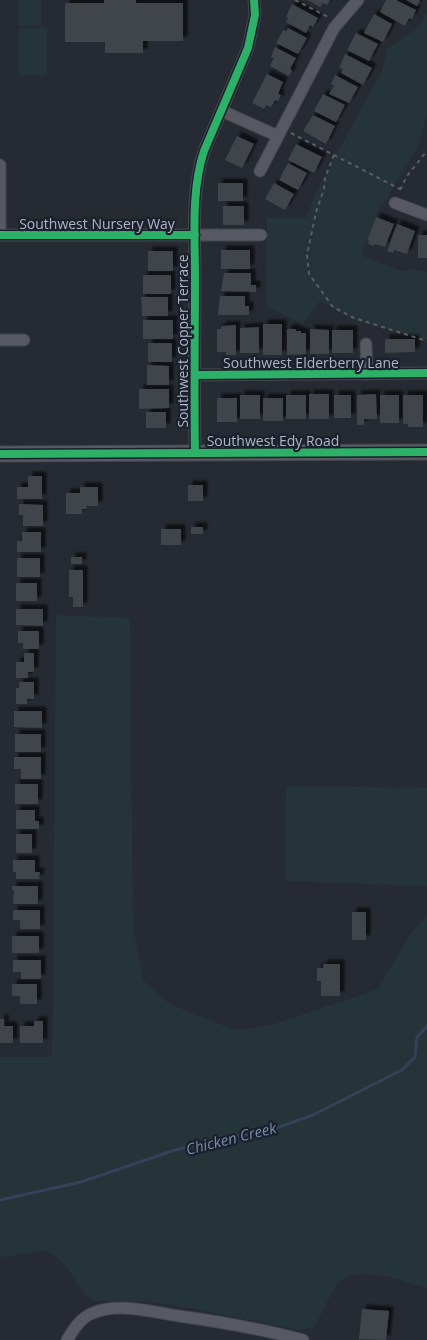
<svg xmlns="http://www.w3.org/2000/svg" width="427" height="1340" viewBox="0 0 427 1340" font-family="'Open Sans',sans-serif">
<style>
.green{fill:#243438}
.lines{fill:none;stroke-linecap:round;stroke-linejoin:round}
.stream{stroke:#34415a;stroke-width:3}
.building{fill:#40444b;filter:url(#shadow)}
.minor-casing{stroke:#44464d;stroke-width:13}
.major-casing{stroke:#43474f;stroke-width:17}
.path{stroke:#595d64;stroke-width:2;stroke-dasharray:4 4;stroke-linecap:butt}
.minor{stroke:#565961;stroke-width:11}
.major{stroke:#585b62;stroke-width:15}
.cycleway-casing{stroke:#1a202c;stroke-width:11}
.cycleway{stroke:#2db169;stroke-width:8}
.labels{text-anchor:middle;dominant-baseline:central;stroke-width:4.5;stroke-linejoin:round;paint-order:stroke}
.street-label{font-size:14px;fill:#afb5c4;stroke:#1a202c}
.water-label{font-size:15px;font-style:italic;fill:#778aac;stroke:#1a202c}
</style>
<defs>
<filter id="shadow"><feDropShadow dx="4.5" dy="-4.5" stdDeviation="1" flood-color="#0009"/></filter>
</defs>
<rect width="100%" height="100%" fill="#262a32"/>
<path class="green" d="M18 0H41V26H18Z
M427 13V113L417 149 392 189 388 199 379 207 361 255 402 271 412 269 427 272V340L354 320 320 301 303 324 267 307V218H306L314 196 381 72 388 48 416 29Z
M19 28H47V75H19Z
M56 615 130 618 133 926 143 980 170 1004 235 1030 271 1025 378 989 409 936 427 915V1289C405 1281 353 1261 336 1286 328 1299 322 1314 314 1327L298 1330 200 1310 151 1302 94 1301C90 1298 86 1294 82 1290 70 1275 63 1255 43 1250L0 1258V1057H52Z
M286 786 427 788V886L285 881Z"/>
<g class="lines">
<path class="stream" d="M0 1200 81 1182 172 1151 223 1137 259 1134 313 1115 402 1070 415 1057 417 1037 427 1026"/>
</g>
<path class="building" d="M104 0H136V3H183V41H143V53H105V42H65V3H104Z
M308 0H330L327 5 323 3 320 7Z
M386 0H396L416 10 412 19 409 18 405 26 380 12Z
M406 0H420L417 6Z
M292 4 318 18 313 27 310 25 306 33 286 22 288 18 286 17Z
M374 14 392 24 383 42 364 33Z
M288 28 307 38 298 54 276 43 283 30 286 31Z
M356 33 378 44 369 61 347 50Z
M275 47 296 58 290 69 292 70 289 76 270 66 274 58 271 57Z
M345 54 372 68 363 85 341 73 343 69 339 68Z
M267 74 283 82 278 94 281 95 278 101 275 100 271 107 266 105 264 109 252 103Z
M335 75 358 87 349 103 329 94 334 86 331 84Z
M323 94 345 105 336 122 314 111Z
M313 115 335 126 326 144 303 131Z
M237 136 254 144 242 168 225 160Z
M296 144 322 157 314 173 288 160Z
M288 163 307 173 298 190 279 180Z
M218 183H243V201H218Z
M274 183 294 194 285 210 265 199Z
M223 206H244V225H223Z
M376 217 394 224 385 247 375 244 374 246 368 244 369 241 367 240Z
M397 224 415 231 407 254 394 250 393 253 387 251Z
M418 235H427V258H418Z
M221 250H250V269H221Z
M148 251H173V271H148Z
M224 273H251V285H256V292L221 291Z
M143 275H171V294H143Z
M220 296H245V306H249V315H218Z
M141 297H168V316H142Z
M143 320H173V339H143Z
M263 324H282V355H263Z
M236 325V355H226V352H217V329H221V326Z
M259 327V353H240V328Z
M287 329H296V331H301V333H306V354L287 355Z
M310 329 329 330V354H310Z
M332 330H353V353H332Z
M385 339H415V352L385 353Z
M148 343H172V362H148Z
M147 365 169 366V385H147Z
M139 389H169V408L139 409Z
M309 394H329V419H309Z
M376 394 377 419H364V425H357V395Z
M240 395H260V419H240Z
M286 395H306V419H286Z
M334 395H351V418H334Z
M380 395H399V423H380Z
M403 395H423V427H408V424H403Z
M217 398H237V422H217Z
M263 398H283V421H263Z
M146 412H166V428H146Z
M28 476H42V499H17V487H28Z
M188 485H203V501H188Z
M80 487H98V506H87V509H82V514H66V493H80Z
M19 504 43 505V526H23V515H19Z
M191 527H203V534H191Z
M161 529H181V545H161Z
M22 532H41V552H17V541H22Z
M71 557H82V564H71Z
M17 558H40V577H17Z
M69 570H83V607H73V597H69Z
M16 583H37V601H16Z
M16 609H43V626L16 625Z
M18 631H39V649H23V643H18Z
M24 653H34V672H28V678H16V662H24Z
M19 682H34V699H27V704H16V688H19Z
M14 711H42V728L14 727Z
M15 734H41V752H15Z
M14 757H41V779H21V769H14Z
M15 784H38V804H15Z
M16 810H35V821H39V829H16Z
M16 834H32V853H16Z
M13 860H35V872H40L39 879H16V872H13Z
M12 886H38V904H13L14 890H12Z
M13 910H40V929H20V920H13Z
M352 912H366V940H352Z
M12 936H39V953H12Z
M13 960H41V979H21V972H13Z
M323 964H340V996H321V981H317V968H323Z
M12 984H37V1004H20V996H12Z
M0 1019H4V1026H13V1043H0Z
M34 1021H43V1043H20V1026H34Z
M362 1309 389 1311 386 1340 359 1339Z"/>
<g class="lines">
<g class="minor-casing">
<path id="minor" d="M222 111 278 136
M0 165V228
M260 171 334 28 358 0
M395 203 427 215
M0 235H261
M0 340H24
M366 344 367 374
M195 375 427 373
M195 453C194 395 195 336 195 277 195 235 191 191 204 151L248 48 255 15 254 0
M67 1340C74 1329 80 1318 93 1313 119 1302 152 1312 179 1316 221 1322 262 1329 303 1340"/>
</g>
<g class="major-casing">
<path id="major" d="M0 454 427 452"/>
</g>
<path class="path" d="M295 0 330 18
M291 133 400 189
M334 155 325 178 324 189 316 212 307 255 309 274 333 307 354 318 427 341
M400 190 407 176 427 151"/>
<use href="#minor" class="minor"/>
<use href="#major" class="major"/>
<g class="cycleway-casing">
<path id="cycleway" d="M0 235H195
M195 375 427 373
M195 453C194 395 195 336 195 277 195 235 191 191 204 151L248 48 255 15 254 0
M0 454 427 452"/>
</g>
<use href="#cycleway" class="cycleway"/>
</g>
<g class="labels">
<g class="street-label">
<text x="97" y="223">Southwest Nursery Way</text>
<text transform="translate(182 341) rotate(-90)">Southwest Copper Terrace</text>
<text x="311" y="362">Southwest Elderberry Lane</text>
<text x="273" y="440">Southwest Edy Road</text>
</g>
<g class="water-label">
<text transform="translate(231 1138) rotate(-14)">Chicken Creek</text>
</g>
</g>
</svg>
